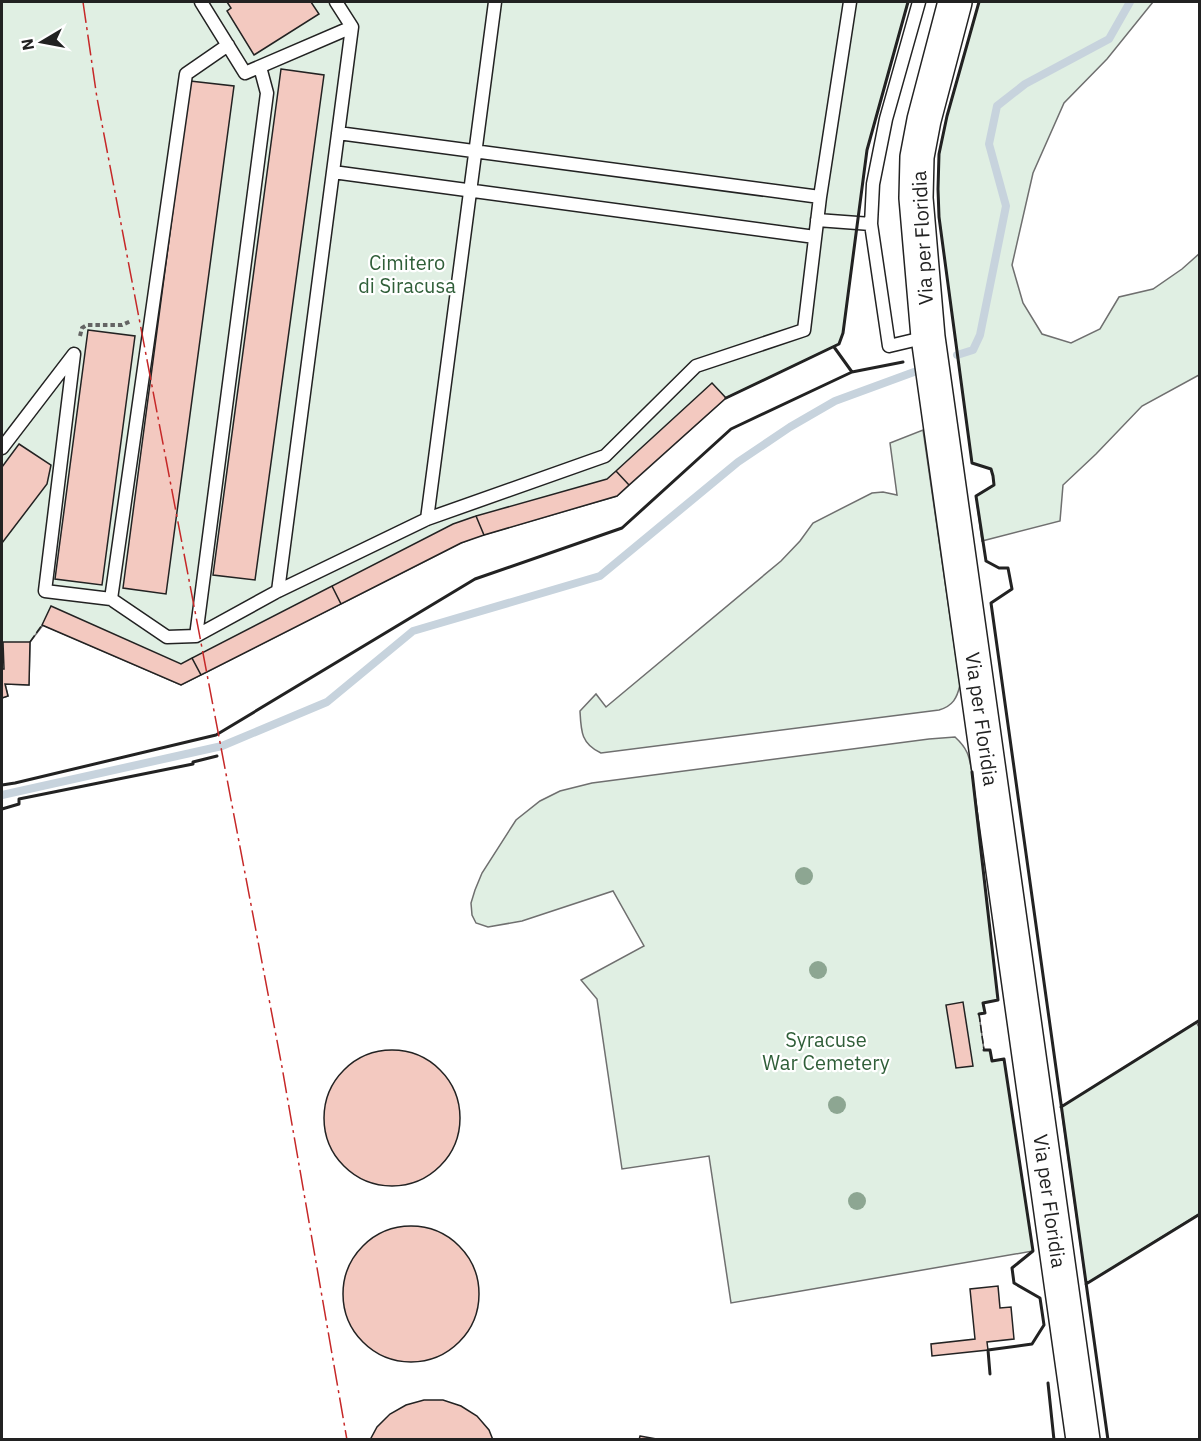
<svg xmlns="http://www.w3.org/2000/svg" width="1201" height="1441" viewBox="0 0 1201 1441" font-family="'IBM Plex Sans',sans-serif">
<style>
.green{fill:#e0efe3;stroke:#6f6f6f;stroke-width:1.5}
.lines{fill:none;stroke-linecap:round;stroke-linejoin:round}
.stream{stroke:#c7d3dd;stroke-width:8}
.building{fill:#f3c9c0;stroke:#222;stroke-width:1.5}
.lane-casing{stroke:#222;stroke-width:15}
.primary-casing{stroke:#222;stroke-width:36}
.path{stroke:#646464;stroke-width:4;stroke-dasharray:4.5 3;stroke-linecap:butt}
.lane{stroke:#fff;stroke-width:12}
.primary{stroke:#fff;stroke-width:33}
.fence{stroke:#222;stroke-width:1.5;stroke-dasharray:8 3;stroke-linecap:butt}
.wall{stroke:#222;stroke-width:3}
.power{stroke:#c62828;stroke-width:1.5;stroke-dasharray:21 4.5 3 4.5;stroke-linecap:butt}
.tree{fill:#8da692}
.labels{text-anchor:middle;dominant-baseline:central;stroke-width:4.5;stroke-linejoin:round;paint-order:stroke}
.street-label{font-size:20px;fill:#222;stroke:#fff}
.park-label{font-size:20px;fill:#2f5e38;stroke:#fff}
</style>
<rect width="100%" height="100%" fill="#fff"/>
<path class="green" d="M2 2H908L867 150 843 333 839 344 726 398 617 496 476 537 461 543 181 685 43 625 30 642 29 685 5 684 8 696 2 698Z
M979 2H1153L1107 59 1064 103 1033 173 1012 265 1023 303 1042 334 1071 343 1100 329 1119 297 1153 289 1182 269 1200 253 1199 375 1142 406 1096 454 1063 485 1060 521 982 541 976 496 994 485 993 476 991 469 972 463 939 217 938 189 939 154 947 116Z
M923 430 960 685C957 698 953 706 939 710L601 753C581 744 581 731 580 711L596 694 606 707 781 561 800 541 813 523 872 493 883 492 897 495 890 443Z
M955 737C968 749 969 756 972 772L998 1000 983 1003 985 1013 979 1014 984 1050H990L992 1061 1004 1059 1033 1251 731 1303 709 1156 622 1169 597 999 581 980 644 946 613 891 522 921 488 927 476 923 472 915 471 903 475 890 482 873 516 820 540 801 560 791 592 783 929 739Z
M1196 1022 1200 1029 1199 1214 1086 1284 1061 1107Z"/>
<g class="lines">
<path class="stream" d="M957 355 973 350 980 335 1006 206 989 144 997 106 1025 84 1109 39 1130 2
M2 795 222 746 327 702 413 631 600 576 738 462 790 427 835 401 914 372"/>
</g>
<path class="building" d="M227 2H311L319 14 254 55 227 11 231 8Z
M281 69 324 75 255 580 213 575Z
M190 81 234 86 166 594 123 588Z
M88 330 135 336 102 585 55 579Z
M712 383 726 398 629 485 616 471Z
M19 444 51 465 47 484 2 543V467Z
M616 471 629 485 617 496 484 535 476 516 607 479Z
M476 516 484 535 461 543 341 604 332 586 453 524Z
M332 586 341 604 201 675 192 658Z
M51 606 181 664 192 658 201 675 181 685 42 625Z
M3 642H30L29 685 5 684 8 696 2 698V669H4Z
M963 1002 973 1066 956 1068 946 1005Z
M324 1118a68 68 0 1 1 136 0a68 68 0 1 1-136 0Z
M343 1294a68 68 0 1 1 136 0a68 68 0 1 1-136 0Z
M998 1286 1000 1308 1011 1307 1014 1339 987 1342 988 1350 932 1356 931 1344 975 1339 970 1289Z
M424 1400H443L461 1406 477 1416 489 1430 493 1440H370L377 1427 390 1414 406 1405Z
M640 1436 662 1440H639Z"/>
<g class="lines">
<g class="lane-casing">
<path id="lane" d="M201 2 245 73 352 27
M919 2 886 119 873 184 871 224 889 346 927 337
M338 133 820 197
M333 172 815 237
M817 220 871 224
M2 448 74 354 45 591 111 599 167 637 196 636 278 591 427 519 605 456 696 366 804 330 820 197 850 2
M427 519 495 2
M278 591 352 27 336 2
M111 599 186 74 228 45
M196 636 267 93 260 67"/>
</g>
<g class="primary-casing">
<path id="primary" d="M955 2 924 120 917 157 916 198 928 337 1083 1440"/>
</g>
<path class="path" d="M80 336 82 328 87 325H122L131 321"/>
<use href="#lane" class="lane"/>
<use href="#primary" class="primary"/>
<path class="fence" d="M30 642 42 625
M979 1014 984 1050"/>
<path class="wall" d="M979 2 947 116 939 154 938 189 939 217 972 463 991 469 993 476 994 485 976 496 986 561 999 568H1008L1012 589 991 603 1108 1440
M834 347 852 372 903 362
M726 398 839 344 843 333 867 150 908 2
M972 772 998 1000 983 1003 985 1013 979 1014
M2 785 15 783 216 735 475 579 622 528 731 429 852 372
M2 809 19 804V799L193 764V762L217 756
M984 1050H990L992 1061 1004 1059 1033 1251 1012 1268 1014 1283 1040 1298 1044 1325 1032 1344 988 1350 990 1374
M1061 1107 1200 1020
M1086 1284 1200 1214
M1048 1383 1054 1440"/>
<path class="power" d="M83 2 97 98 282 1067 347 1440"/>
</g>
<g class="tree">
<circle cx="804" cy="876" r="9"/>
<circle cx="818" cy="970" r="9"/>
<circle cx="837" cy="1105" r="9"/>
<circle cx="857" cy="1201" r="9"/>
</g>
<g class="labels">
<g class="street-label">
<text transform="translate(922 238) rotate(-93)">Via per Floridia</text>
<text transform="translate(982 719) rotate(82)">Via per Floridia</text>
<text transform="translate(1050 1201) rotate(82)">Via per Floridia</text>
</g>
<g class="park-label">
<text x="407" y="262">Cimitero<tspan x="407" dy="23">di Siracusa</tspan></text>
<text x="826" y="1039">Syracuse<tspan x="826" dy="23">War Cemetery</tspan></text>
</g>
</g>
<rect width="1201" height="1441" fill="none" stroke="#222222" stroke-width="6"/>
<g transform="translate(42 42) rotate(260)" stroke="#ffffff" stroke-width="4.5" paint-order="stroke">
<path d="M0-4.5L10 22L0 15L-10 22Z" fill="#222222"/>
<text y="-9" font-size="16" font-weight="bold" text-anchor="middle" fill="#222222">N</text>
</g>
</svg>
